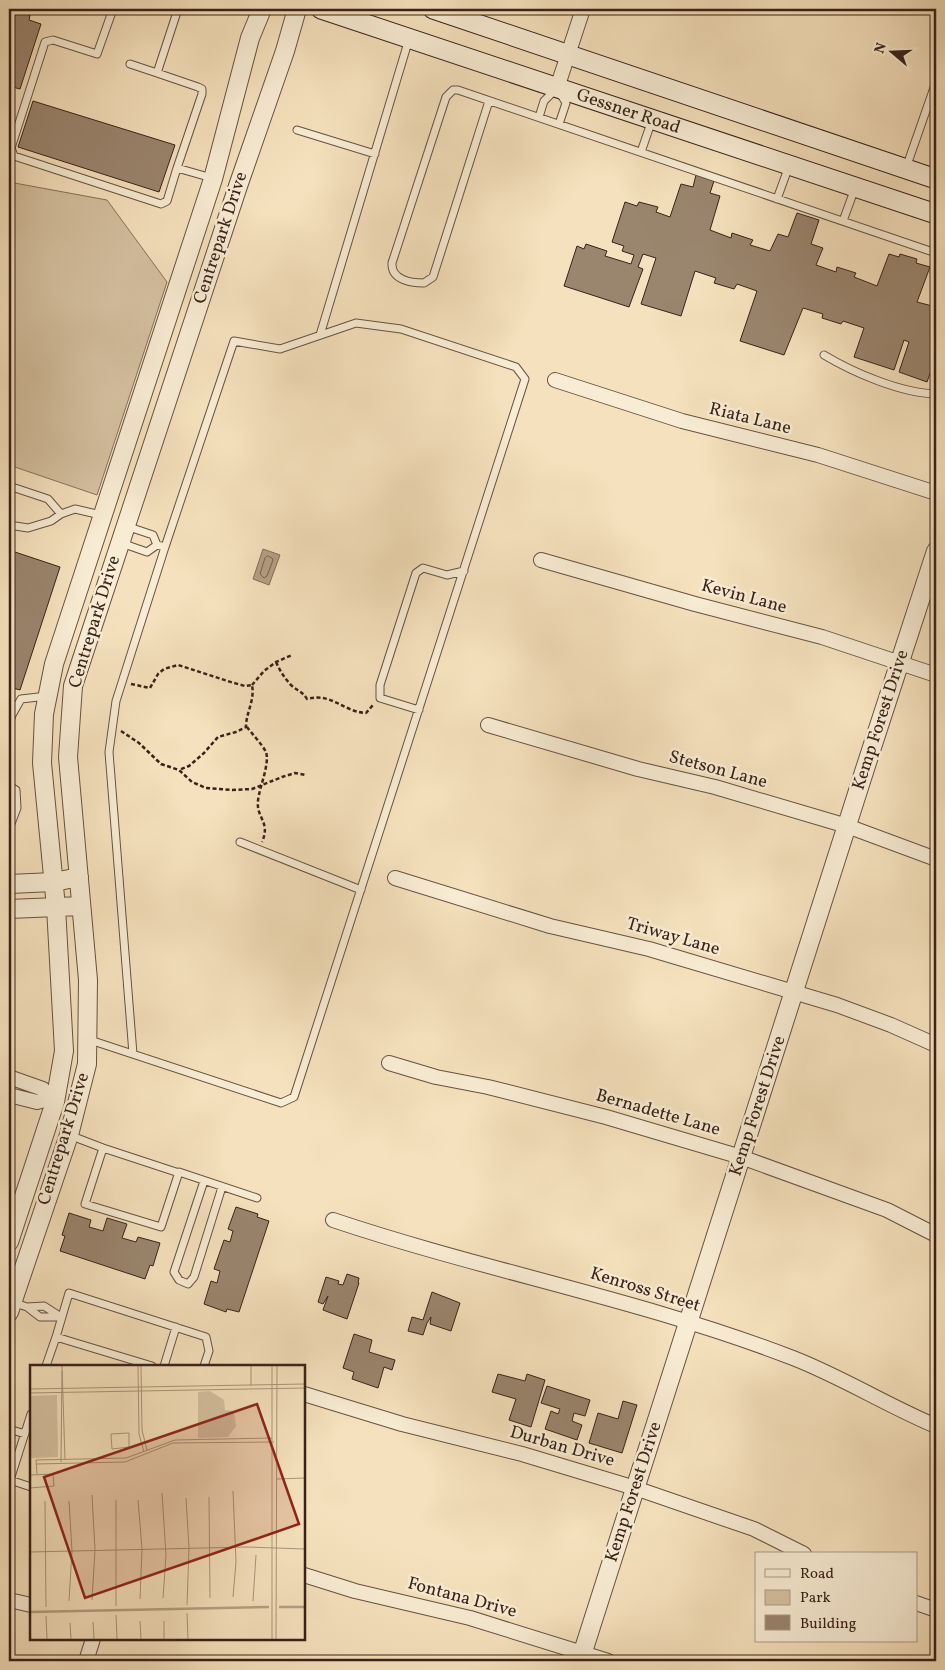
<svg xmlns="http://www.w3.org/2000/svg" width="945" height="1670" viewBox="0 0 945 1670" font-family="Vollkorn,serif">
<style>
.green{fill:#d5c1a1;stroke:#86725d}
.water{fill:#b5a085;stroke:#836e5a}
.lines{fill:none;stroke-linecap:round;stroke-linejoin:round}
.shore{stroke:#76614f;stroke-width:1}
.building{fill:#9a856e;stroke:#382219}
.service-casing{stroke:#675242;stroke-width:9}
.minor-casing{stroke:#675242;stroke-width:16}
.tertiary-casing{stroke:#675242;stroke-width:20}
.secondary-casing{stroke:#382219;stroke-width:21}
.path{stroke:#382219;stroke-width:2.5;stroke-dasharray:4 2.5;stroke-linecap:butt}
.service{stroke:#f8ecd4;stroke-width:7}
.minor{stroke:#f8ecd4;stroke-width:14}
.tertiary{stroke:#f8ecd4;stroke-width:18}
.secondary{stroke:#f8ecd4;stroke-width:19}
.labels{text-anchor:middle;dominant-baseline:central;stroke-width:5;stroke-linejoin:round;paint-order:stroke}
.street-label{font-size:18px;fill:#382219;stroke:#f8ecd4}
.inset-river{fill:none;stroke:#b5a085;stroke-width:2.5}
.inset-road{fill:none;stroke:#a9957b;stroke-width:1}
.view{fill:#8f2418;fill-opacity:0.15;stroke:#8f2418;stroke-width:2.5}
.inset-edge{fill:none;stroke:#382219;stroke-width:2.5}
</style>
<rect width="100%" height="100%" fill="#f5e1bd"/>
<filter id="stains"><feTurbulence type="fractalNoise" baseFrequency=".004" numOctaves="4"/><feColorMatrix values="0 0 0 0 .2 0 0 0 0 .09 0 0 0 0 .02 0 0 0 .5 -.17"/></filter>
<radialGradient id="worn" r=".72"><stop offset=".6" stop-color="#630" stop-opacity="0"/><stop offset="1" stop-color="#630" stop-opacity=".3"/></radialGradient>
<path class="green" d="M9 182 107 200 167 282 97 495 9 465Z"/>
<path class="water" d="M263 549 280 555 269 585 253 579Z"/>
<g class="lines">
<path class="shore" d="M268 556 272 558 273 560 267 576 264 578 260 574 265 558Z"/>
</g>
<path class="building" d="M11 9H27L25 14 30 15 29 20 41 24 20 89 9 86V11L10 12Z
M33 101 175 145 159 192 18 147Z
M696 175 714 181 710 193 720 196 710 230 731 238 732 233 753 240 750 245 770 251 778 234 788 237 797 213 819 220 811 244 823 248 816 265 836 272 837 267 856 273 854 277 877 286 889 254 899 257 900 254 917 259 916 263 930 267 917 302 936 307V357L927 382 899 372 909 342 904 340 894 370 854 357 864 328 843 321 841 324 822 318 823 314 803 308 784 355 740 341 757 291 737 284 734 289 714 283 716 278 695 271 681 316 641 304 656 258 643 254 638 267 643 269 629 307 564 286 577 246 584 249 586 244 607 251 605 256 631 264 634 255 622 251 624 246 612 242 625 202 637 206 639 202 658 207 656 212 670 217 681 184 693 187Z
M9 550 60 567 20 690 13 688 11 695 9 694Z
M236 1207 258 1214 257 1217 269 1221 239 1312 227 1309 226 1312 204 1304 211 1281 217 1283 220 1271 214 1269 224 1240 230 1242 233 1231 228 1229Z
M69 1213 91 1220 89 1227 103 1231 107 1218 127 1224 122 1238 136 1242 138 1237 160 1243 153 1266 150 1265 145 1279 60 1251 65 1236 62 1235Z
M347 1274 359 1278 358 1283H359L347 1319 323 1310 328 1296 323 1304 318 1302 326 1277 339 1281 338 1284 343 1285Z
M432 1292 460 1303 451 1331 430 1324 431 1317 427 1323 423 1335 408 1331 412 1317 423 1320Z
M354 1334 372 1340 369 1352 395 1360 392 1370 384 1367 378 1388 352 1379 354 1372 343 1368Z
M498 1374 525 1381 527 1374 545 1380 531 1427 509 1420 516 1399 492 1392Z
M547 1386 590 1400 585 1416 574 1413 572 1421 582 1425 577 1440 545 1429 551 1411 558 1414 560 1409 541 1403Z
M623 1401 637 1405 622 1453 589 1443 598 1413 618 1419Z"/>
<g class="lines">
<g class="service-casing">
<path id="service" d="M113 9 97 54 53 40 45 42 11 148 14 156 161 204 167 201 177 168 212 178
M130 64 157 73
M489 101 433 277 424 283C411 283 391 280 392 263L446 97 453 90H458L936 253
M539 117 544 101 557 88 566 103 559 124
M297 130 375 154
M641 152 652 120
M177 168 202 94V89L198 87 157 73 178 9
M906 168 936 82
M777 199 789 166
M843 221 855 188
M320 335 409 39
M824 355C854 373 901 393 936 394
M9 486 48 499 61 514
M9 525 28 528 51 521 61 514 75 509 101 515
M132 528 153 535 157 545 147 552 127 545 126 534Z
M419 710 380 698V685L416 573 423 568 447 575 464 571
M9 724 12 715 21 699 47 696
M9 786 16 790 17 808 9 829
M240 842 361 890
M87 1039 281 1103 294 1097 525 379 516 367 401 329 356 323 280 349 234 341 165 547 157 545
M133 1054 109 752 116 701 165 547
M69 1135 103 1148 85 1204 161 1227 179 1172 257 1198
M103 1148 179 1173
M204 1181 174 1272 179 1280 188 1284 194 1277 222 1187
M12 1302 27 1307 40 1317H62
M27 1307 44 1306 61 1317
M46 1366 56 1337
M152 1366 56 1337 69 1293 206 1337 209 1351 204 1366
M164 1366 176 1327
M31 1414 10 1480 31 1487
M9 1429 25 1434"/>
</g>
<g class="minor-casing">
<path id="minor" d="M557 88 583 9
M555 380 682 421 818 455 936 493
M541 560 695 604 822 637 936 675
M488 725 638 769 715 787 847 826 936 859
M395 878 550 926 649 949 837 1005 891 1025 936 1045
M389 1063 436 1077 488 1087 606 1117 741 1157 887 1210 936 1235
M9 1077 43 1089 49 1099 55 1102
M9 1095 37 1102 49 1099
M333 1220C485 1271 643 1300 793 1358 842 1377 888 1406 936 1426
M304 1394 402 1424 522 1454 635 1488 754 1529 804 1554
M304 1575 355 1591 470 1618 608 1661
M9 1600 31 1605
M916 1603 936 1610
M86 1661 93 1639"/>
</g>
<g class="tertiary-casing">
<path id="tertiary" d="M9 884 54 882 79 877
M9 909 81 906
M9 1242 55 1102 64 1051 56 907 42 763 44 714 54 664 213 179 250 38 262 9
M9 1312 69 1135 87 1064 88 980 68 757 73 686 238 186 285 51 297 9
M580 1661C701 1292 814 920 936 551"/>
</g>
<g class="secondary-casing">
<g id="secondary">
<path id="s1" d="M321 9 936 214"/>
<path d="M433 9 936 179"/>
</g>
</g>
<path class="path" d="M9 588 12 589 14 595 9 611
M276 662C280 671 285 679 292 686 298 691 303 692 307 699 332 692 343 712 366 713L373 705
M131 684 150 688 158 674 164 669 178 665 234 683 245 686 252 685C255 701 246 712 246 727L236 732 218 737 204 753 189 766 179 770
M252 685 264 671 276 662 292 655
M247 727C252 734 262 744 266 752 270 764 259 788 258 801 256 818 271 822 262 842
M121 731 139 743 161 764 179 770 192 782 206 788 232 790 252 789 282 777 295 773 306 775"/>
<use href="#service" class="service"/>
<use href="#minor" class="minor"/>
<use href="#tertiary" class="tertiary"/>
<use href="#secondary" class="secondary"/>
</g>
<g class="labels">
<g class="street-label">
<text stroke="none"><textPath href="#s1" startOffset="324">Gessner Road</textPath></text>
<text transform="translate(221 238) rotate(-72)">Centrepark Drive</text>
<text transform="translate(750 419) rotate(14)">Riata Lane</text>
<text transform="translate(744 597) rotate(15)">Kevin Lane</text>
<text transform="translate(95 622) rotate(-73)">Centrepark Drive</text>
<text transform="translate(881 720) rotate(-72)">Kemp Forest Drive</text>
<text transform="translate(718 770) rotate(15)">Stetson Lane</text>
<text transform="translate(673 937) rotate(16)">Triway Lane</text>
<text transform="translate(758 1106) rotate(-72)">Kemp Forest Drive</text>
<text transform="translate(658 1113) rotate(16)">Bernadette Lane</text>
<text transform="translate(64 1139) rotate(-73)">Centrepark Drive</text>
<text transform="translate(645 1290) rotate(17)">Kenross Street</text>
<text transform="translate(562 1447) rotate(16)">Durban Drive</text>
<text transform="translate(634 1492) rotate(-72)">Kemp Forest Drive</text>
<text transform="translate(462 1598) rotate(15)">Fontana Drive</text>
</g>
</g>
<g transform="translate(30 1365)">
<rect width="275" height="275" fill="#f5e1bd"/>
<path d="M180 26 194 35 195 45 204 46 206 61 198 72 168 73V27ZM27 30 28 92 0 93V31Z" fill="#d5c1a1"/>
<path class="inset-river" d="M249 242H275M0 247 239 242"/>
<path class="inset-road" d="M32 1 35 95M108 1 109 69 114 87M111 1 112 65 117 85M221 1V21M0 24 275 19M0 28 275 23M99 68V82L82 84 81 69ZM31 97 32 6M6 99 95 97 143 78 244 77M7 109 6 95 96 93 145 75 242 73M0 110 23 109 24 121 0 123M246 114 275 113M203 126 206 197 203 232M132 128 136 190 133 233M62 130 65 185 62 235M179 132 180 233M156 133 159 183 157 240M86 135V241M108 135 112 184 110 234M15 136 16 242M39 136 42 186 39 236M0 187 217 182 275 184M223 236 226 190M157 248 158 274M86 250 87 274M16 251 17 274M110 256 111 274M134 256V274M63 257 64 274M40 258 41 274M242 274V1M246 274 247 1"/>
<path class="view" d="M227 39 269 159 55 233 14 112Z"/>
<rect width="275" height="275" class="inset-edge"/>
</g>
<rect width="945" height="1670" fill="none" stroke="#f5e1bd" stroke-width="30"/>
<rect x="10" y="10" width="925" height="1650" fill="none" stroke="#382219" stroke-width="2.5"/>
<rect x="15" y="15" width="915" height="1640" fill="none" stroke="#382219"/>
<rect x="755" y="1552" width="162" height="90" fill="#f8ecd4" stroke="#ab9b89"/>
<rect x="765" y="1569" width="25" height="8" fill="#f8ecd4" stroke="#ab9b89"/>
<text x="800" y="1578" font-size="15" fill="#382219">Road</text>
<rect x="765" y="1590" width="25" height="15" fill="#d5c1a1" stroke="#ab9b89"/>
<text x="800" y="1602" font-size="15" fill="#382219">Park</text>
<rect x="765" y="1615" width="25" height="15" fill="#9a856e" stroke="#ab9b89"/>
<text x="800" y="1628" font-size="15" fill="#382219">Building</text>
<g transform="translate(892 52) rotate(289)" stroke="#f8ecd4" stroke-width="4" paint-order="stroke">
<path d="M0-4L9 19L0 12L-9 19Z" fill="#382219"/>
<text y="-8" font-size="14" font-weight="bold" text-anchor="middle" fill="#382219">N</text>
</g>
<rect width="100%" height="100%" filter="url(#stains)"/>
<rect width="100%" height="100%" fill="url(#worn)"/>
</svg>
